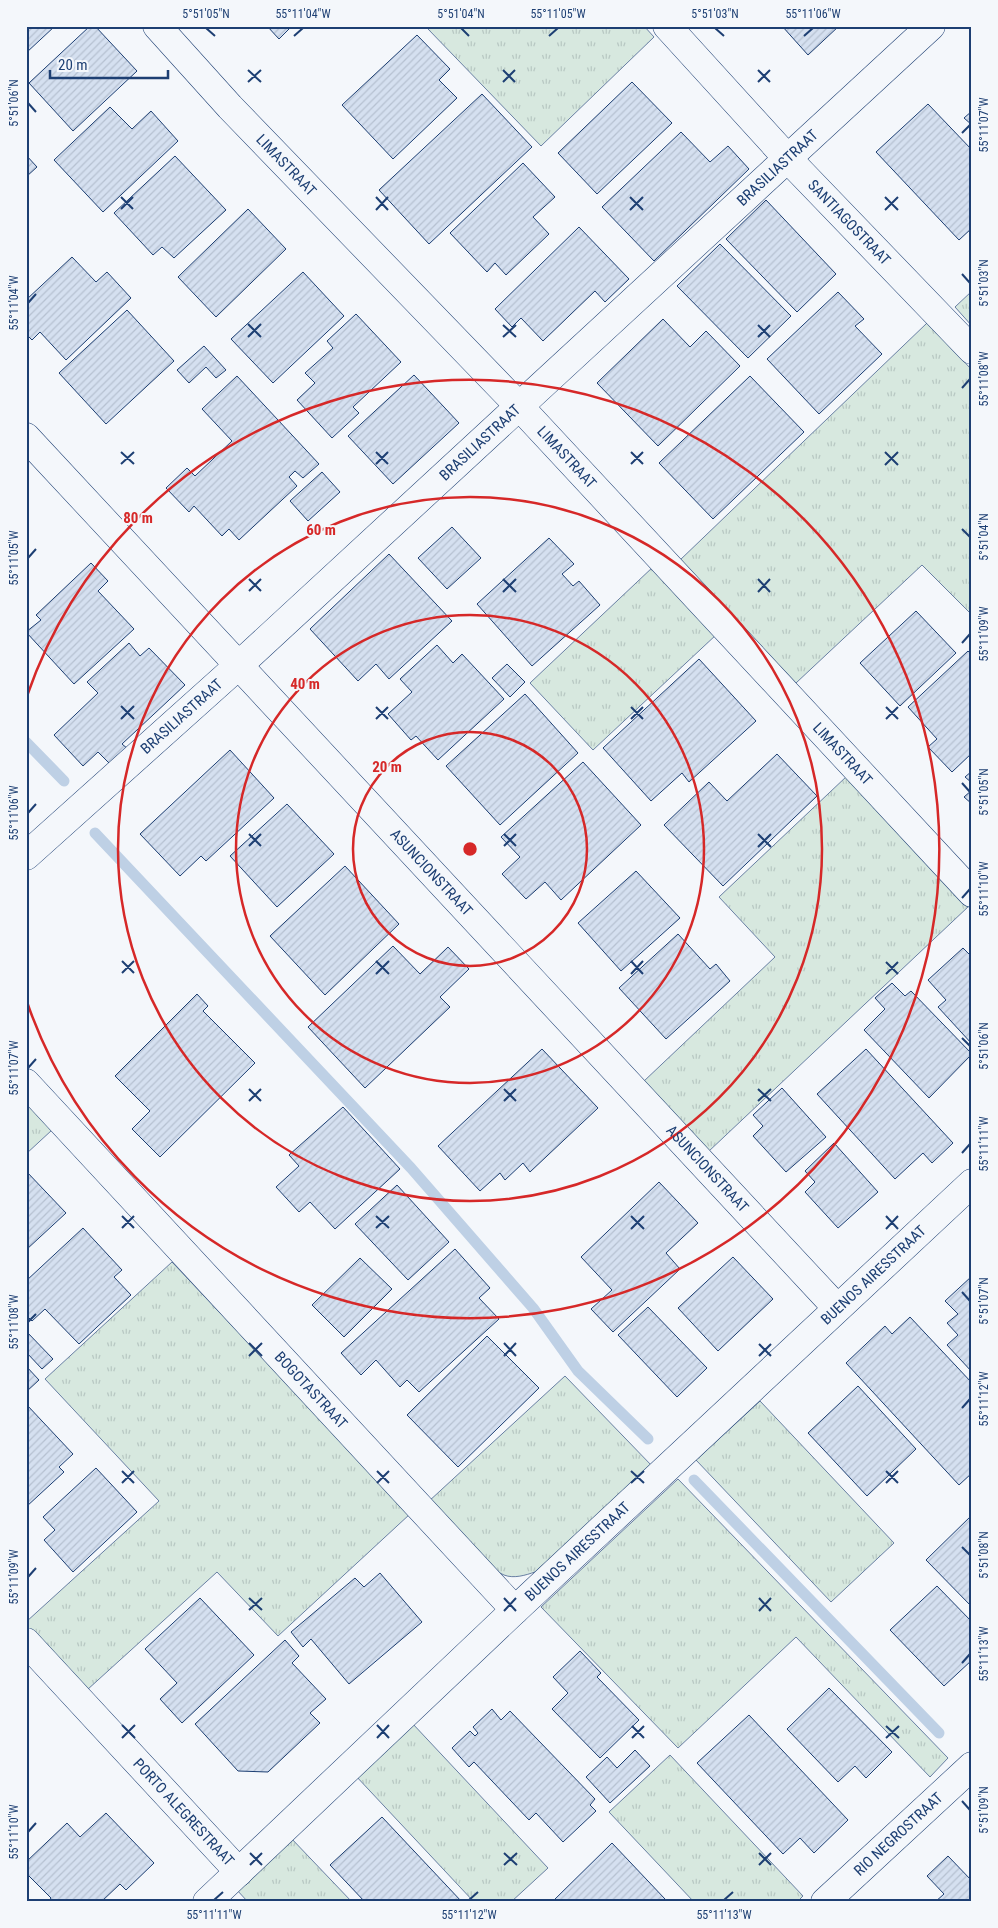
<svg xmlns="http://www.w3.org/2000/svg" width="998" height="1928" viewBox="0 0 998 1928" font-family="'Roboto Condensed',sans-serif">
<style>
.grass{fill:url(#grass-tufts);stroke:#687fa3}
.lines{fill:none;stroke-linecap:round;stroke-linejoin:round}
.stream{stroke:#bed0e5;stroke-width:11}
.building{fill:url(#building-hatch);stroke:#1d3f73}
.minor-casing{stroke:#1d3f73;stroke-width:29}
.minor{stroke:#f4f7fb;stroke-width:28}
.ticks{fill:none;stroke:#1d3f73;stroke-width:2}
.ring{fill:none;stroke:#d62828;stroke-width:2.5}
.labels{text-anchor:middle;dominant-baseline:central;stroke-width:4;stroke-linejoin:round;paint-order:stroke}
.street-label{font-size:15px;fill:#1d3f73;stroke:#f4f7fb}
.centre{fill:#d62828;stroke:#f4f7fb;stroke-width:2.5}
.ring-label{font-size:15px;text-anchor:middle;font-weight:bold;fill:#d62828;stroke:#f4f7fb;stroke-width:4;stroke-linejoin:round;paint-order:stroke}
.neatline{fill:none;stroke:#1d3f73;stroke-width:2}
.ticks-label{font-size:12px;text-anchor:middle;fill:#1d3f73}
</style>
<defs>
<pattern id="grass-tufts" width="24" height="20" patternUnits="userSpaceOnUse" patternTransform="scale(1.25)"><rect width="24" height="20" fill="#d7e8df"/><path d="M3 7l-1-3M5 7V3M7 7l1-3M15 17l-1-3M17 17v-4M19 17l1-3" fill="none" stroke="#b8c8c3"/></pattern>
<pattern id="building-hatch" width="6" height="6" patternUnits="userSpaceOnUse" patternTransform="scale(1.25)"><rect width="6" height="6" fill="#d5e0f0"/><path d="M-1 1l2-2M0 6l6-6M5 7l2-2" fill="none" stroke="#b6c1d1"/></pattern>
</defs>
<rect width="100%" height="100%" fill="#f4f7fb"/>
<path class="grass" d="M431 26H644L654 37 541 146 428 29Z
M972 291V326L955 307Z
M927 323 972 370V615L922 565 796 683 679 561Z
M654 566 717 634 593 750 530 683Z
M847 776 969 906 708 1152 643 1082 775 957 719 897Z
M26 1102 52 1130 26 1154Z
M172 1262 410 1514 278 1636 217 1572 87 1690 26 1625V1622L159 1501 45 1379Z
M565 1376 653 1467 535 1572C526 1575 514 1579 504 1575 484 1567 445 1520 428 1502Z
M760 1401 894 1543 831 1602 696 1460Z
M678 1479 948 1758 930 1777 796 1637 678 1748 541 1607Z
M412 1723 548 1868 511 1902H474L355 1775Z
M670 1755 803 1896 797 1902H694L609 1812Z
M290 1837 352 1902H248L236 1889Z"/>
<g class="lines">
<path class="stream" d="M26 742 64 781
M95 833 411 1168 533 1308 578 1371 648 1439
M694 1480 939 1733"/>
</g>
<path class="building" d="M26 26H55L26 53Z
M90 26H95L137 71 73 131 29 83Z
M267 26H292L279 39Z
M782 26H839L808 55Z
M417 35 450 69 439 80 457 98 393 159 342 105Z
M632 82 672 123 597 194 558 153Z
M482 94 532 147 429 244 379 190Z
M928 104 972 150V228L959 240 876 152Z
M110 107 132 129 151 111 178 141 103 212 54 160Z
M972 111V125L964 118Z
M681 132 710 162 728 146 749 169 654 261 602 207Z
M26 155 37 167 26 177Z
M175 156 226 210 174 258 162 247 153 255 114 213Z
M523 163 555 197 533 217 549 234 506 275 495 263 487 272 450 233Z
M766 200 836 274 797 312 726 239Z
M248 209 286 249 216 317 178 277Z
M579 227 629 279 605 302 595 291 543 341 521 318 512 327 495 309Z
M720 244 791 316 748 358 677 286Z
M72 257 96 282 107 272 131 298 66 360 40 332 32 340 26 334V300Z
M303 272 344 316 273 383 231 339Z
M838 292 864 319 855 326 882 354 819 414 767 359Z
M127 310 174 361 106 424 59 373Z
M356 314 401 362 353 407 359 413 332 438 297 400 315 383 305 373 333 348 327 341Z
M663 319 690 347 706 331 740 366 658 446 597 383Z
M204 346 226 370 216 378 206 367 189 383 177 370Z
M414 375 459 423 393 484 348 436Z
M237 376 319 464 303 478 295 471 289 477 297 486 239 540 229 529 222 536 194 506 189 512 166 488 187 468 195 476 232 441 202 409Z
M750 376 804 432 713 519 659 463Z
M322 472 340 492 308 521 290 501Z
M452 527 481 558 447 589 418 558Z
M549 538 574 564 562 574 573 586 579 581 600 605 532 666 477 604Z
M389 554 452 621 389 679 376 664 358 681 310 629Z
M91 563 108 581 98 591 134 629 74 684 26 632 41 620 36 615Z
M916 611 956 653 900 706 860 663Z
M129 643 140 656 149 648 185 685 122 744 128 749 111 765 98 752 83 766 54 735 98 693 87 682Z
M437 645 453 663 462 654 504 699 438 760 416 736 411 740 388 714 412 692 400 679Z
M968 651 972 655V753L952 772 928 747 937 739 908 707Z
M699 659 756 721 689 782 682 773 651 801 603 748Z
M507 664 525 682 510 697 492 678Z
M525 694 578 753 500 825 446 766Z
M230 750 274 798 206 861 201 856 180 876 140 834Z
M777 754 817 796 723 886 664 825 709 782 727 801Z
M583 762 641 825 561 900 545 882 526 899 502 874 520 857 501 837Z
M972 771V783L965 777Z
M972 790V804L964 797Z
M287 804 334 854 277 907 230 856Z
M345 866 399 924 325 995 270 936Z
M636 871 680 918 621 971 578 923Z
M678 934 710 969 716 964 730 981 666 1039 619 988Z
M393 946 420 974 448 947 469 969 440 997 450 1007 365 1088 308 1027Z
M963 948 972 957V1044L938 1007 946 1000 928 980Z
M892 983 905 996 911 991 972 1054 929 1098 864 1030 885 1009 875 998Z
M197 994 208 1006 203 1011 255 1063 160 1157 132 1129 150 1111 115 1076Z
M542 1049 598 1108 530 1172 523 1163 505 1180 500 1173 480 1191 438 1146Z
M866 1049 953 1143 932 1163 923 1153 895 1179 817 1094Z
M782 1088 826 1137 786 1172 753 1136 763 1126 753 1115Z
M343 1107 400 1169 335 1229 310 1202 299 1212 276 1187 299 1166 289 1155Z
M834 1143 878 1192 838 1228 805 1192 815 1182 805 1171Z
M26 1171 66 1213 26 1250Z
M659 1182 698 1223 666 1253 680 1269 613 1332 591 1309 612 1290 581 1257Z
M397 1185 449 1242 408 1280 355 1224Z
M83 1228 122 1270 114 1277 131 1295 79 1344 45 1309 32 1321 26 1315V1281Z
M455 1249 490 1288 479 1298 499 1319 419 1392 407 1380 400 1387 376 1360 361 1375 341 1353Z
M733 1257 773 1299 718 1351 678 1308Z
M360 1258 392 1289 344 1337 312 1305Z
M972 1276V1372L947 1345 958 1335 947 1323 958 1314 945 1301Z
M648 1307 707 1368 677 1397 618 1335Z
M910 1317 972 1383V1473L959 1485 846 1363 885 1326 892 1334Z
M26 1331 53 1359 42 1369 26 1352Z
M487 1336 539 1388 458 1467 407 1415Z
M26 1366 39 1380 26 1392Z
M858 1386 916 1449 867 1496 808 1433Z
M27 1405 73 1454 59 1467 64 1472 26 1507Z
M96 1468 137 1512 73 1572 44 1540 55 1530 43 1517Z
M972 1515V1607L926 1560Z
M380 1573 422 1622 349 1684 311 1639 303 1647 291 1632 355 1578 364 1587Z
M937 1586 972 1622V1660L944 1686 890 1630Z
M200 1598 254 1655 182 1723 160 1699 177 1683 145 1649Z
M285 1640 299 1656 292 1663 326 1699 310 1713 320 1723 268 1772 238 1771 195 1724Z
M580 1651 601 1673 597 1677 639 1720 600 1758 552 1709 568 1693 553 1677Z
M829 1688 892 1752 866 1778 855 1766 838 1782 787 1729Z
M492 1709 501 1720 510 1711 595 1799 590 1805 596 1811 563 1842 536 1813 529 1820 474 1762 469 1767 452 1748 470 1731 475 1736 478 1733 473 1727Z
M749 1715 848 1820 814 1853 800 1838 783 1854 697 1763Z
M635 1750 650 1766 610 1803 586 1777 607 1757 617 1768Z
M106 1813 154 1863 126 1890 120 1884 101 1902H48L51 1898 26 1873V1862L67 1823 80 1837Z
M382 1817 462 1902H365L330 1865Z
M612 1843 665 1899 662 1902H552Z
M948 1856 972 1881V1902H935L944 1894 927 1876Z"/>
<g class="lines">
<g class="minor-casing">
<g id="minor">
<path id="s1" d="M157 26 230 107 519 406 972 893"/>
<path id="s2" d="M667 26 789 160 972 350"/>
<path id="s3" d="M26 437 837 1308"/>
<path id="s4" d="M26 856 239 665 931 26"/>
<path id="s5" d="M26 1083 515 1610"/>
<path id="s6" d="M26 1642 239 1872"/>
<path id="s7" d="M207 1902 515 1610 972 1183"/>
<path id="s8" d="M825 1902 972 1766"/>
</g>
</g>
<use href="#minor" class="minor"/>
</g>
<path class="ticks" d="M206 28 215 36M461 28 469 36M715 28 724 36M294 36 303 28M549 36 558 28M804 36 813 28M248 70 261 82M503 70 515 82M758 70 770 82M248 82 261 70M503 82 515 70M758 82 770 70M28 103 36 112M962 133 970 125M121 197 133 209M376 197 388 210M630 197 643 210M885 197 898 210M121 209 133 197M376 210 388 197M630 210 643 197M885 210 898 197M962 274 970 283M28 303 36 294M248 324 261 337M503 325 516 337M758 325 770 337M248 337 261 324M503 337 516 325M758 337 770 325M962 388 970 379M121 452 134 464M376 452 388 464M631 452 643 464M885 452 898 465M121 464 134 452M376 464 388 452M631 464 643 452M885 465 898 452M962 529 970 537M28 558 36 549M249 579 261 591M503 579 516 592M758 579 770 592M249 591 261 579M503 592 516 579M758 592 770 579M962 643 970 634M121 706 134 719M376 707 388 719M631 707 643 719M886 707 898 719M121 719 134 706M376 719 388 707M631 719 643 707M886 719 898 707M962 783 970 792M28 813 36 804M249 834 261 846M504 834 516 846M758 834 771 847M249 846 261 834M504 846 516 834M758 847 771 834M962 898 970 889M122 961 134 973M376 961 389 974M631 961 643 974M886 962 898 974M122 973 134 961M376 974 389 961M631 974 643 961M886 974 898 962M962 1038 970 1046M28 1068 36 1059M249 1089 261 1101M504 1089 516 1101M758 1089 771 1101M249 1101 261 1089M504 1101 516 1089M758 1101 771 1089M962 1153 970 1144M122 1216 134 1228M376 1216 389 1228M631 1216 644 1229M886 1216 898 1229M122 1228 134 1216M376 1228 389 1216M631 1229 644 1216M886 1229 898 1216M962 1292 970 1301M28 1322 36 1314M249 1343 262 1356M504 1343 516 1356M759 1344 771 1356M249 1356 262 1343M504 1356 516 1343M759 1356 771 1344M962 1408 970 1399M122 1471 134 1483M377 1471 389 1483M631 1471 644 1483M886 1471 898 1483M122 1483 134 1471M377 1483 389 1471M631 1483 644 1471M886 1483 898 1471M962 1547 970 1555M28 1577 36 1568M249 1598 262 1610M504 1598 516 1611M759 1598 771 1611M249 1610 262 1598M504 1611 516 1598M759 1611 771 1598M962 1663 970 1654M122 1725 135 1738M377 1725 389 1738M632 1726 644 1738M886 1726 899 1738M122 1738 135 1725M377 1738 389 1725M632 1738 644 1726M886 1738 899 1726M962 1801 970 1810M28 1832 36 1823M250 1853 262 1865M504 1853 517 1865M759 1853 771 1865M250 1865 262 1853M504 1865 517 1853M759 1865 771 1853M214 1900 223 1892M469 1900 478 1892M724 1900 733 1892"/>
<g class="ring">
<circle cx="470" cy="849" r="117"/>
<circle cx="470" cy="849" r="234"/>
<circle cx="470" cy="849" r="352"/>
<path d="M27 696A469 469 0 1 1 27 1002"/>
</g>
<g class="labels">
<g class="street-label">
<text stroke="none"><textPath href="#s1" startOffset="190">LIMASTRAAT</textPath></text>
<text stroke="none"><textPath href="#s4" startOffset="1019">BRASILIASTRAAT</textPath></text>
<text stroke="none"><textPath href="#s2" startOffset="268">SANTIAGOSTRAAT</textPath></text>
<text stroke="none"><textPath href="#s4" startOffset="614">BRASILIASTRAAT</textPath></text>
<text stroke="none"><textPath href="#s1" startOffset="595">LIMASTRAAT</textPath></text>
<text stroke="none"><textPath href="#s4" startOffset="209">BRASILIASTRAAT</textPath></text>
<text stroke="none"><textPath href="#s1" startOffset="1000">LIMASTRAAT</textPath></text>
<text stroke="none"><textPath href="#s3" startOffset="595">ASUNCIONSTRAAT</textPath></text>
<text stroke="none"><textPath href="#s3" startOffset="1000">ASUNCIONSTRAAT</textPath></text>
<text stroke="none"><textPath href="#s7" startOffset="915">BUENOS AIRESSTRAAT</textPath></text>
<text stroke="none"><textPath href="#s5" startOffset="419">BOGOTASTRAAT</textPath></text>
<text stroke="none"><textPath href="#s7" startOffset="510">BUENOS AIRESSTRAAT</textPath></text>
<text stroke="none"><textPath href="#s6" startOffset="232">PORTO ALEGRESTRAAT</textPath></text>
<text stroke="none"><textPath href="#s8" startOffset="100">RIO NEGROSTRAAT</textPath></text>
</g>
</g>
<circle cx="470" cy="849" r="8" class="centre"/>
<g class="ring-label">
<text x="138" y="523">80 m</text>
<text x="321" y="535">60 m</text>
<text x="305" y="689">40 m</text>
<text x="387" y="772">20 m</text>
</g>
<rect width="998" height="1928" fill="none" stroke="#f4f7fb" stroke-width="55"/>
<path d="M50 70v8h118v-8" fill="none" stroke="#1d3f73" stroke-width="2.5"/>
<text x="58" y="70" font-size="15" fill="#1d3f73" stroke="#f4f7fb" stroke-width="4" paint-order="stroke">20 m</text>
<rect x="28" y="28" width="942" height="1872" class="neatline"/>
<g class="ticks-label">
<text x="206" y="18">5°51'05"N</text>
<text x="303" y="18">55°11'04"W</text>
<text x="461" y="18">5°51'04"N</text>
<text x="558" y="18">55°11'05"W</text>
<text x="715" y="18">5°51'03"N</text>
<text x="813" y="18">55°11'06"W</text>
<text transform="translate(14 103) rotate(-90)" y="4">5°51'06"N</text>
<text transform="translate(984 125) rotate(-90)" y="4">55°11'07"W</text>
<text transform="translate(984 283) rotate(-90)" y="4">5°51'03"N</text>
<text transform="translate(14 303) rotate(-90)" y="4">55°11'04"W</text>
<text transform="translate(984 379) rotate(-90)" y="4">55°11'08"W</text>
<text transform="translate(984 537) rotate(-90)" y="4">5°51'04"N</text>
<text transform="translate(14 558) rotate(-90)" y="4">55°11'05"W</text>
<text transform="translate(984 634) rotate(-90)" y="4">55°11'09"W</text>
<text transform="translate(984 792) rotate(-90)" y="4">5°51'05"N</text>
<text transform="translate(14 813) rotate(-90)" y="4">55°11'06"W</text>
<text transform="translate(984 889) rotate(-90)" y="4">55°11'10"W</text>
<text transform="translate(984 1046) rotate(-90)" y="4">5°51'06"N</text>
<text transform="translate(14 1068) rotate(-90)" y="4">55°11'07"W</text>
<text transform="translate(984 1144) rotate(-90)" y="4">55°11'11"W</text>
<text transform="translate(984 1301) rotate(-90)" y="4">5°51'07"N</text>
<text transform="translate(14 1322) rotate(-90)" y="4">55°11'08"W</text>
<text transform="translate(984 1399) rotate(-90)" y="4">55°11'12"W</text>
<text transform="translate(984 1555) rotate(-90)" y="4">5°51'08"N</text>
<text transform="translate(14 1577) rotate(-90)" y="4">55°11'09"W</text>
<text transform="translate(984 1654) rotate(-90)" y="4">55°11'13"W</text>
<text transform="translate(984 1810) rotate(-90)" y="4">5°51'09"N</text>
<text transform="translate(14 1832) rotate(-90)" y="4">55°11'10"W</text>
<text x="214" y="1919">55°11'11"W</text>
<text x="469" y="1919">55°11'12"W</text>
<text x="724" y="1919">55°11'13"W</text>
</g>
</svg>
